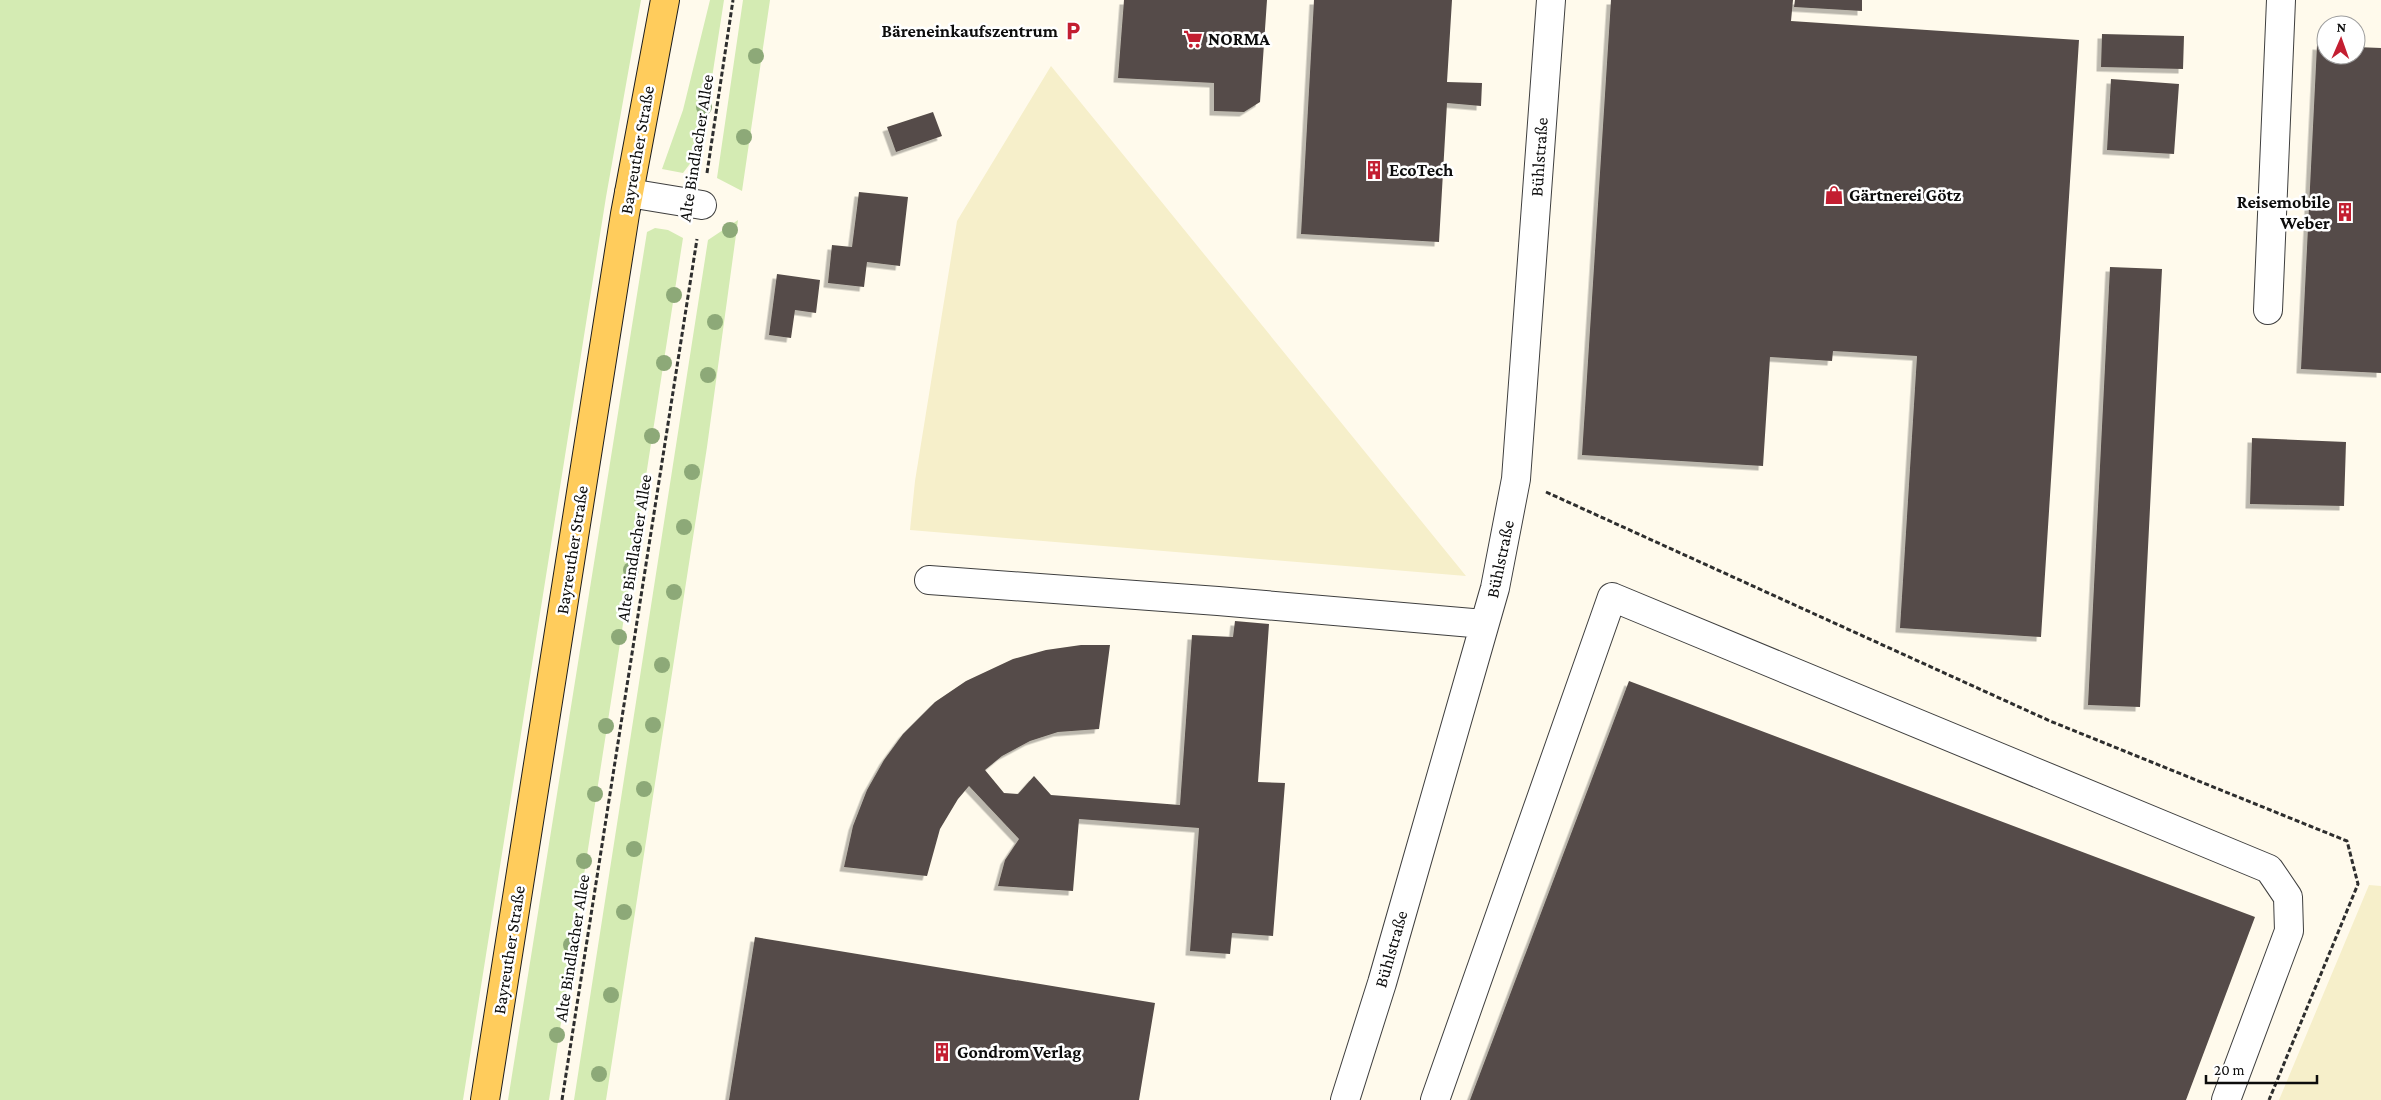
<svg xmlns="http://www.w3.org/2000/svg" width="2381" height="1100" viewBox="0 0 2381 1100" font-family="'Crimson Pro',serif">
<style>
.farmland{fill:#f6efca}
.green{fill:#d4ebb3}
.building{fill:#554c48;filter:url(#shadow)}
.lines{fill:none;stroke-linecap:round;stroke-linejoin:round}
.minor-casing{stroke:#3f3f3f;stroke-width:30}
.major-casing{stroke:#1d1d1d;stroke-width:30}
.path{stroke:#2e2e2e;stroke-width:3;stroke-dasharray:5 2.5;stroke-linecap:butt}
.minor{stroke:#fff;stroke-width:28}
.major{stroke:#ffcc5c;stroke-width:28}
.tree{fill:#8da978}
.labels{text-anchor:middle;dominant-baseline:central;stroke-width:5;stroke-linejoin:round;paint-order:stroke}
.poi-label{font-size:18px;font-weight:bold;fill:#0c0c0c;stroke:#fff;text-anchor:start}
.street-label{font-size:18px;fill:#0c0c0c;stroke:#fff}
</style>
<defs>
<filter id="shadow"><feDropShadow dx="-4.5" dy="4.5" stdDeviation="0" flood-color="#0004"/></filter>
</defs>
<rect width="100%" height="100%" fill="#fffaec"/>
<path class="farmland" d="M1051 66 1466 576 910 530 915 481 957 221Z
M2369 885 2381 886V1100H2279Z"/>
<path class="green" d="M0 0H641L606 197 463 1100H0Z
M710 0H724L701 149 683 173 662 169 683 110Z
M743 0H770L742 191 717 178Z
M738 220 707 447 606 1100H574L708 240Z
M655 228 668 230 683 238 549 1100H508L647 232Z"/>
<path class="building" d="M1124 0H1267L1260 102 1244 112 1214 111V83L1118 78Z
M1314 0H1452L1447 82 1482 83 1481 106 1447 103 1439 242 1301 234Z
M1611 0H1793L1791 21 2079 40 2041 637 1900 628 1917 356 1833 351 1832 361 1770 357 1763 466 1582 455Z
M1795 0H1862V11L1794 7Z
M2102 34 2184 36 2183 69 2101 67Z
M2317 45 2326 46V55H2356V47L2381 48V373L2301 369Z
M2111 79 2179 84 2174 154 2107 150Z
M933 112 942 136 896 152 887 127Z
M859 192 908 197 900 266 867 262 864 287 828 283 832 245 852 247Z
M2110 267 2162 269 2140 707 2088 705Z
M777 274 820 280 816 313 795 310 791 338 769 335Z
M2252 438 2346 442 2344 506 2250 504Z
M1235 621 1269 624 1258 782 1285 783 1273 936 1232 933 1230 954 1190 951 1199 828 1079 819 1073 891 998 886 1005 860 1019 839 969 786 958 799 940 829 927 876 844 867 853 826 867 790 884 760 903 734 935 702 966 681 1013 659 1046 650 1081 645H1110L1099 729 1058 732 1030 741 1002 756 985 770 1004 793 1018 794 1034 776 1051 795 1180 805 1192 635 1233 637Z
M1629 681 2255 917 2186 1100H1470Z
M755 937 1155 1003 1139 1100H729Z"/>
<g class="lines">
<g class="minor-casing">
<path id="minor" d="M629 193 702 205
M2268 310 2281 0
M929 580 1218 601 1484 624
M1345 1100 1382 983 1495 588 1516 479 1551 0
M1435 1100 1612 597 2269 869 2288 897 2289 931 2226 1100"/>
</g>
<g class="major-casing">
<path id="major" d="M485 1100 625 214 665 0"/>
</g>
<path class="path" d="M707 173 733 0
M1546 492 2050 721 2347 841 2358 884 2269 1100
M562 1100 697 239"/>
<use href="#minor" class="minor"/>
<use href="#major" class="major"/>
</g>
<g class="tree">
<circle cx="756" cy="56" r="8"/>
<circle cx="704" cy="107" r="8"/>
<circle cx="744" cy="137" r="8"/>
<circle cx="730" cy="230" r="8"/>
<circle cx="674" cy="295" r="8"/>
<circle cx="715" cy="322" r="8"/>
<circle cx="664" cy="363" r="8"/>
<circle cx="708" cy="375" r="8"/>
<circle cx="652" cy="436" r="8"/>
<circle cx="692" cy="472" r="8"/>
<circle cx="642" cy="498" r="8"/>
<circle cx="684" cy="527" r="8"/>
<circle cx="631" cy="570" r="8"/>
<circle cx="674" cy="592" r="8"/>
<circle cx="619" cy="637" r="8"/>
<circle cx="662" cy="665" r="8"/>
<circle cx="653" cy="725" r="8"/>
<circle cx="606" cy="726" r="8"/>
<circle cx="644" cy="789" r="8"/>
<circle cx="595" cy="794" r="8"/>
<circle cx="634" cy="849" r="8"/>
<circle cx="584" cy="861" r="8"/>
<circle cx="624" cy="912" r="8"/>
<circle cx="571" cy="945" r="8"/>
<circle cx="611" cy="995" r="8"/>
<circle cx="557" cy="1035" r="8"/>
<circle cx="599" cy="1074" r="8"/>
</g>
<defs>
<g id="parking-bare" transform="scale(1.5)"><path d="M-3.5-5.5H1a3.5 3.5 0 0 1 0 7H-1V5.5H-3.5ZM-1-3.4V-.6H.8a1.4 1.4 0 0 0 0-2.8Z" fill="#c31e31" stroke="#fff" stroke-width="2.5" paint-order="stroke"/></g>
<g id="supermarket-bare" transform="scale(1.5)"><path d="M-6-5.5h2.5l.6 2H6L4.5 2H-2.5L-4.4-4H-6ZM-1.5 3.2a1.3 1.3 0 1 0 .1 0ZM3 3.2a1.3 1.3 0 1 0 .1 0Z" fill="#c31e31" stroke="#fff" stroke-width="2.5" paint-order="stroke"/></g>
<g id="building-bare" transform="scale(1.5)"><path d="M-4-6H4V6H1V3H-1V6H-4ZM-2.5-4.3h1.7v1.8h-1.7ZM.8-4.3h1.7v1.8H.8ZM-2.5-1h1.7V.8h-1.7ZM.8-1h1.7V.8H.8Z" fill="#c31e31" stroke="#fff" stroke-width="2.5" paint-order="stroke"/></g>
<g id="shop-bare" transform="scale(1.5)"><path d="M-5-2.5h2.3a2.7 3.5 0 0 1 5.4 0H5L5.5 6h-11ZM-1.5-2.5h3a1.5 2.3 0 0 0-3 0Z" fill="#c31e31" stroke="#fff" stroke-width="2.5" paint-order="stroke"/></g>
</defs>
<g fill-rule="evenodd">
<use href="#parking-bare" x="1073" y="31"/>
<use href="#supermarket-bare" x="1193" y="39"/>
<use href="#building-bare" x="1374" y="170"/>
<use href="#shop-bare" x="1834" y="195"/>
<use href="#building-bare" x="2345" y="212"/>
<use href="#building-bare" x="942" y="1052"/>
</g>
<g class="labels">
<g class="poi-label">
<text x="1058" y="31" text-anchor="end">Bäreneinkaufszentrum</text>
<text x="1208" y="39">NORMA</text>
<text x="1389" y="170">EcoTech</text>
<text x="1849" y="195">Gärtnerei Götz</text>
<text x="2330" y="202" text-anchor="end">Reisemobile<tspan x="2330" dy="21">Weber</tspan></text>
<text x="957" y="1052">Gondrom Verlag</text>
</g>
<g class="street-label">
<text transform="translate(696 148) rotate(-81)">Alte Bindlacher Allee</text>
<text transform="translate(637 150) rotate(-80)">Bayreuther Straße</text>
<text transform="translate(1539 157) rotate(-86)">Bühlstraße</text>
<text transform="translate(634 548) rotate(-81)">Alte Bindlacher Allee</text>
<text transform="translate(572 550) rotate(-81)">Bayreuther Straße</text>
<text transform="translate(1500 559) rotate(-78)">Bühlstraße</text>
<text transform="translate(572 948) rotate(-81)">Alte Bindlacher Allee</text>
<text transform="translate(1391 949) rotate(-74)">Bühlstraße</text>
<text transform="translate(509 950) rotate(-81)">Bayreuther Straße</text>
</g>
</g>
<g transform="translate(2341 40) rotate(2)"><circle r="24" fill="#ffffff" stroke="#9e9e9e"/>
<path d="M0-4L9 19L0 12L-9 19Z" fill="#c31e31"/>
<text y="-8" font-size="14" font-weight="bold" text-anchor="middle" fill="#0c0c0c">N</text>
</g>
<path d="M2206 1075v8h111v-8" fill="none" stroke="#0c0c0c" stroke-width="2.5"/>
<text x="2214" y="1075" font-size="15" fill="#0c0c0c" stroke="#ffffff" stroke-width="4" paint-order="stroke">20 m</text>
</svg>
